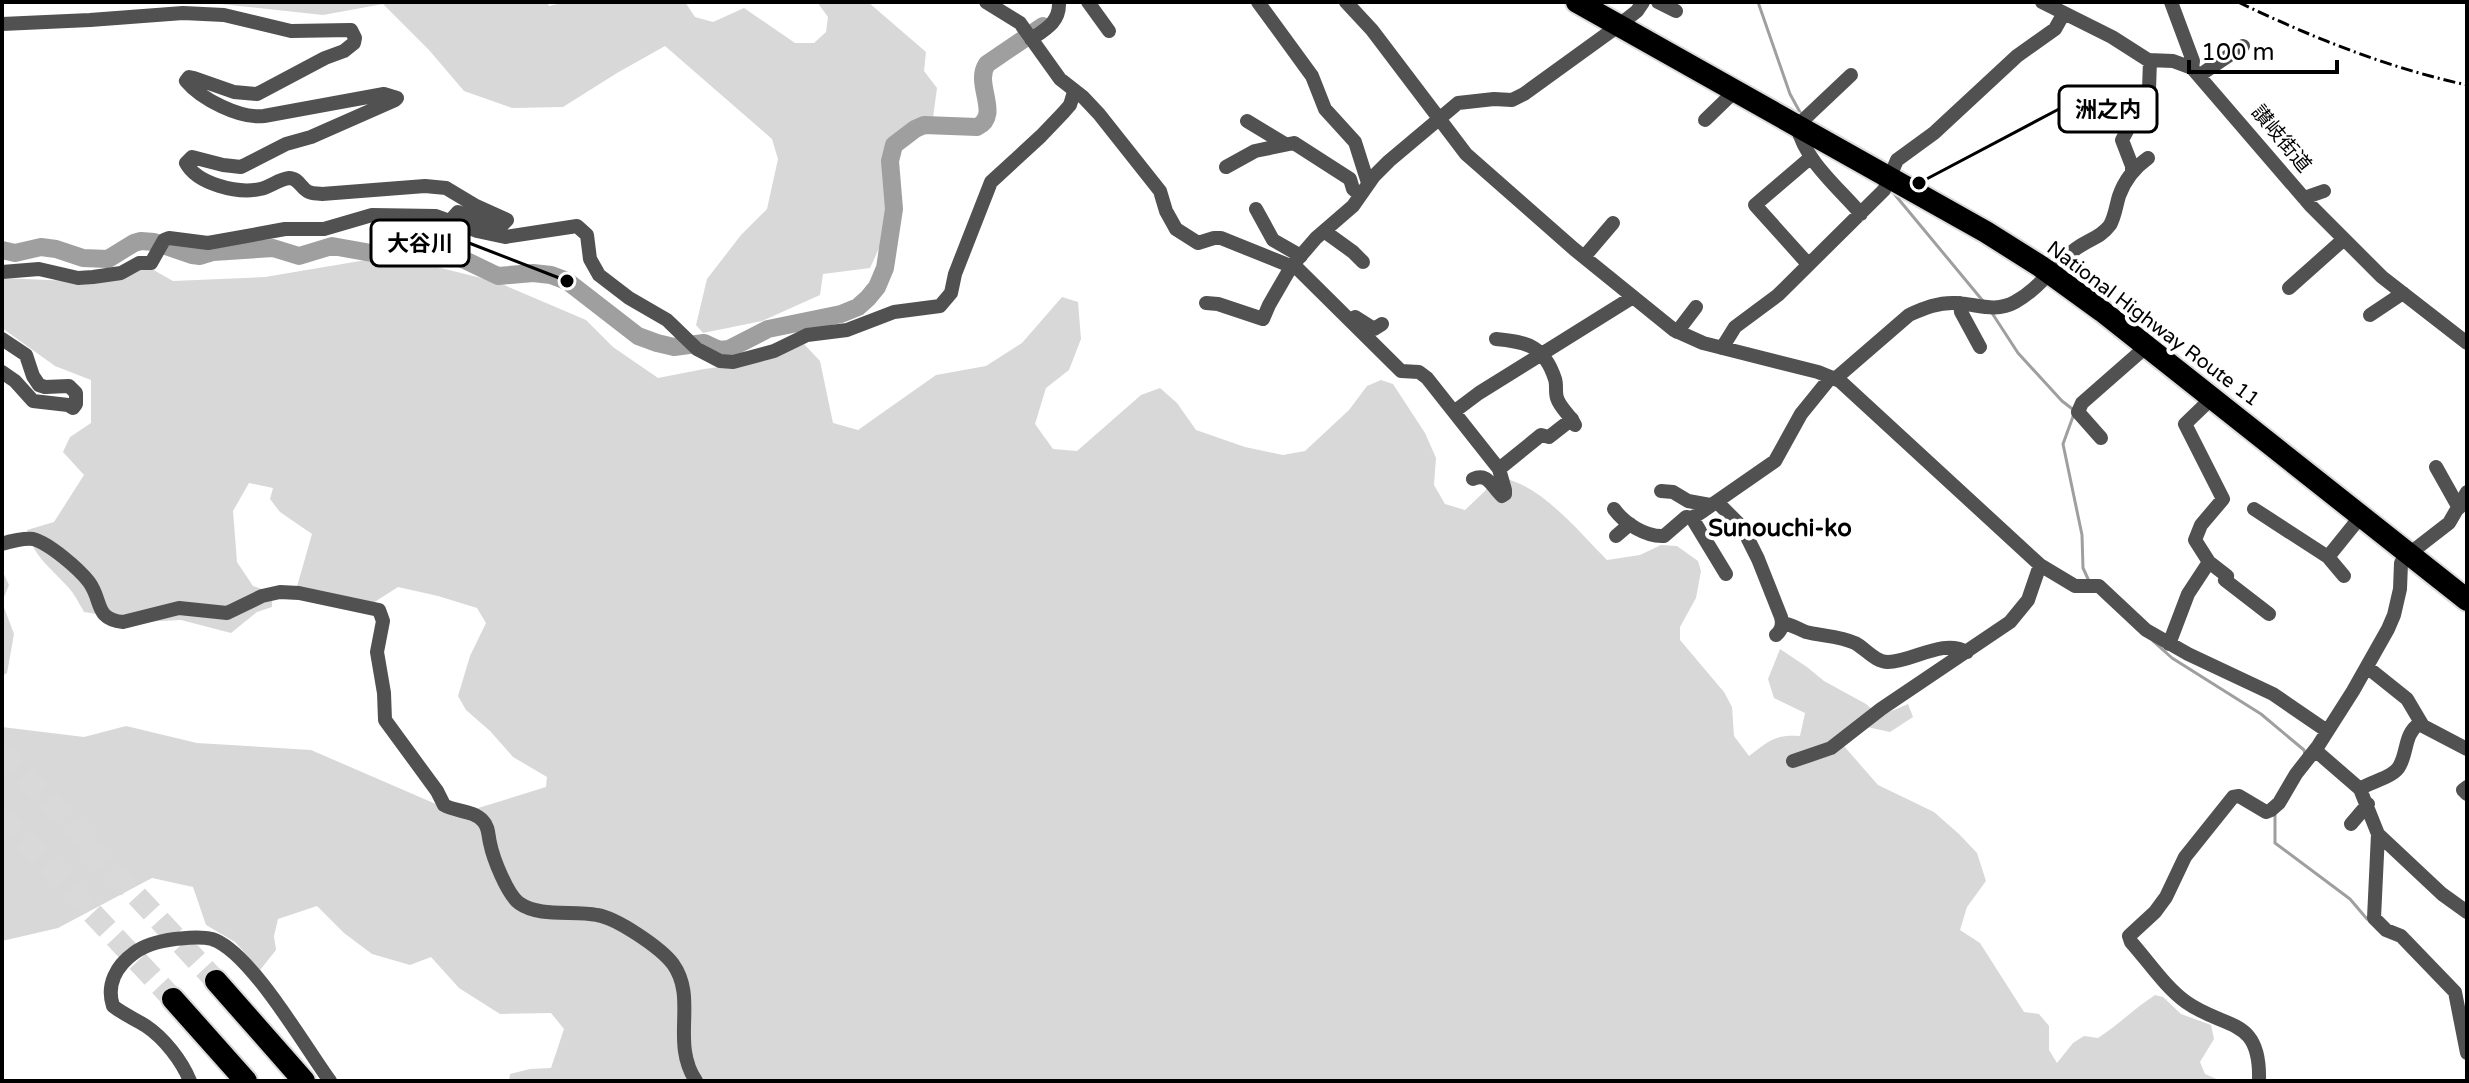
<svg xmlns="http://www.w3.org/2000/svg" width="2469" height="1083" viewBox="0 0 2469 1083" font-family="'Varela Round','Noto Sans JP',sans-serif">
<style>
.green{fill:#d8d8d8}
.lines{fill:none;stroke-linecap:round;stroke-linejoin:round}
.stream{stroke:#9f9f9f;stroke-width:3}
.river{stroke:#9f9f9f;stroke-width:18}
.highway-tunnel{stroke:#d9d9d9;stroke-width:22;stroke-dasharray:22 11;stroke-linecap:butt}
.highway-casing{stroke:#dbdbdb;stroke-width:26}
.minor{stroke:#515151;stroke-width:14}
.highway{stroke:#000;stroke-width:22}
.rail{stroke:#000;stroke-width:3;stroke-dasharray:12 4 2 4;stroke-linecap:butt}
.labels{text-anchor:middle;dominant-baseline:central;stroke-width:8;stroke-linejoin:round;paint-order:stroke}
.street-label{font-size:20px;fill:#000;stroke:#fff}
.quarter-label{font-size:24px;font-weight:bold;fill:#000;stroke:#fff}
.leader{fill:none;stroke:#000;stroke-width:3}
.callout-dot{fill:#000;stroke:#fff;stroke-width:3}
.callout{fill:#fff;stroke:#000;stroke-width:3}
.callout-label{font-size:22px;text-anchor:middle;font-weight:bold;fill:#000}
</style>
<rect width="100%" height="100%" fill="#fff"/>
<path class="green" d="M202 2H547L549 6 566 2H685L695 17 713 22 744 8 795 43H814L826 32 828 17 817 2H868L926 52 924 71 937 88 933 118C860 140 896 163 889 216 886 234 878 251 870 268L823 274 820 295 762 321 703 333 696 325 707 279 741 235 767 209 778 159 772 139 665 46 617 73 563 107 512 108 464 91 429 50 383 4 323 15Z
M397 257 497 282 586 320 613 347 658 378 704 369 765 361 804 344 820 361 833 423 858 430 936 375 986 366 1022 343 1062 297 1078 302 1081 339 1069 370 1046 388 1035 424 1053 449 1077 451 1141 395 1160 388 1177 403 1196 430 1245 447 1283 455 1305 451 1349 410 1367 386 1381 380 1393 384 1425 433 1436 458 1434 485 1445 504 1465 510 1485 491 1493 477C1536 478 1578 531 1607 560L1640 555 1661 545 1677 546 1698 561 1701 571 1696 598 1680 627V640L1724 692 1732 707 1734 736 1749 756C1769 741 1775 734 1800 736L1805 713 1774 698 1768 679 1780 649 1807 667 1824 681 1866 704 1880 716 1908 704 1913 717 1890 732 1853 724 1836 737 1878 785 1934 812 1959 834 1977 853 1986 881 1967 907 1960 930 1980 943 2024 1012 2039 1014 2049 1026V1050L2057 1063 2073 1043 2084 1036 2098 1038C2118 1025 2135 1008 2155 995L2163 997 2181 1014 2211 1025 2214 1039 2200 1062 2205 1074 2221 1081H509L510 1074 530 1069 551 1068 564 1029 551 1013 500 1014 459 988 431 957 410 965 372 954 344 933 317 906 278 919 274 936 276 950 260 970 235 942 206 925 193 887 152 878 58 928 2 941V727L84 737 126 726 197 743 311 750 452 811 475 809 546 787 547 777 513 757 490 731 466 710 458 696 470 656 486 623 477 608 438 596 398 587 373 603 296 590 312 534 280 512 270 499 273 488 249 483 233 511 237 562 253 586 272 593V607L257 612 231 633 181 620 120 623 104 615 84 612C79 603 74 593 67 586 50 567 33 556 27 530L54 522 84 475 63 452 70 437 91 423V380L55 366 2 328V278L71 281 143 264 173 281 265 277 372 259Z
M2 570 9 585 2 602 14 634 7 673 2 676Z"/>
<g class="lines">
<path class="stream" d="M1758 2 1790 94 1801 114
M1891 190 1983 301
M1992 313 2018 353 2062 401 2075 411 2063 444 2082 535 2083 568 2089 581
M2153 641 2172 658 2261 714 2304 750 2305 755
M2275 815V843L2350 899 2367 919"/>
<path class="river" d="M2 250 15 253 41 247 56 249 83 258 108 259 134 243 141 241 154 242 192 255 200 256 213 252 273 248 299 256 332 246 377 254 429 243 498 276 533 273 551 275 567 281 638 336 657 343 674 347 704 343 719 350 729 349 768 329 841 314 858 307 868 298 877 287 885 268 894 209 890 161 894 145 915 129 924 125 977 127C1002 115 973 84 987 64L1043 26"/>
<path class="highway-tunnel" d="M2 751 216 981
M2 817 173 999"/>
<g class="highway-casing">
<path id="highway" d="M1577 2 1986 232 2040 266 2102 311 2467 600
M216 981 304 1081
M173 999 246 1081"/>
</g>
<path class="minor" d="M986 2 1020 23 1060 79 1083 97 1099 114 1160 191 1166 211 1176 229 1198 243 1214 238H1221L1298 269 1401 371 1419 372 1427 378 1499 469
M1088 2 1109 31
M1258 2 1312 76 1325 109 1355 142 1368 183
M1346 2 1372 30 1466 154 1574 249 1674 330 1703 343 1818 372 1840 381 2040 565 2075 586H2099L2146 630 2188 654 2273 694 2327 731
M1658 2 1676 11
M2042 2 2112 37 2148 60 2173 61 2192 68 2310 205 2382 277 2467 343
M2171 2 2193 61 2192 68
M2 24 90 20 183 13 224 15 291 31 351 30 355 38 354 43 344 51 325 58 257 94 234 92 194 78 189 77 186 81C201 99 240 119 264 116L384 94 397 98 395 100 311 137 286 144 241 167 223 165 192 157 186 163C197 184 238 194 260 189 270 187 279 179 289 178 299 178 301 189 309 192 313 194 318 193 322 194L425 186 446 188 476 206 507 220 500 227 458 212 450 221
M1031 39C1046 29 1060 22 1059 2
M1851 75 1797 126C1805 161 1838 187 1861 214
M2200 75 2243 46
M1705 120 1735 91
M1247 121 1285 144
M1226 167 1255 151 1294 143 1350 179 1353 189 1360 195
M2132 171V166L2122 140 2149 90 2150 60
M2304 198 2324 191
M1256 209 1273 240 1301 256
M1324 231 1353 252 1363 262
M1584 257 1613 223
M1808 264 1755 205 1810 158
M2 272 39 269 78 278 93 277 121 273 139 263H151L164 240 169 238 208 243 285 229H324L372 215 436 216 477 231 505 237 577 226 587 235 590 259 599 275 629 298 667 320 697 349 720 361 733 362 774 351 807 335 847 330 894 312 940 306 951 293 955 274 991 182 1041 136 1063 113 1070 105 1074 92
M2289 288 2344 239
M1206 303 1218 304 1263 319 1269 305 1291 267 1316 238 1353 206 1374 176 1389 161 1458 103 1494 99 1512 100 1524 94 1618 26 1637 11 1643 2
M1960 303 1961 312 1980 347
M2370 315 2403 293
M1355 317 1374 329 1382 324
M1677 332 1696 307
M2 339 26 355 33 376 39 385 45 387 69 386 76 393V404L73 408 68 405 33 401 15 381 2 372
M1496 339C1528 342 1544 346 1555 379 1557 385 1555 392 1557 398 1560 408 1571 416 1575 425
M1722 348 1735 327 1778 295 1884 190 1897 160 1934 133 2017 56 2055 29 2064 13
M1835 379 1909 315C1924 308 1939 302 1956 303 1977 304 1995 313 2015 302 2041 288 2056 261 2080 246 2091 239 2102 236 2110 225 2115 216 2116 206 2119 196 2125 179 2134 168 2148 158
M1455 411 1479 393 1633 297
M2101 438 2078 412 2082 403 2147 346
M2436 467 2459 508
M1473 479C1488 472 1492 487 1502 496L1505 494V490L1499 469 1541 435 1549 437 1572 419
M1661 491 1673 492 1688 501 1710 505
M1717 502 1742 527 1758 559 1781 617C1783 624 1782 630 1776 635
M1614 509C1625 524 1646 537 1664 536L1686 517 1692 518 1703 511 1775 461 1801 414 1831 377
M2254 509 2328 557 2344 576
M1692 518 1726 574
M1616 536 1630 524
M2 544C10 541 25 538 33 539 49 543 79 569 89 582 103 601 94 619 123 622L179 608 227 613 262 596 280 592 299 593 379 610 383 621 377 652 384 693 385 720 437 791 444 805C456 812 473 810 483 821 489 827 488 835 490 843 493 858 507 894 519 903 540 918 573 910 597 915 617 918 661 948 673 964 698 999 670 1042 696 1081
M2328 557 2361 516
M2209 562 2227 576 2225 580 2269 614
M1782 623C1791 624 1798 629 1806 632 1822 636 1840 636 1855 643 1866 649 1875 662 1888 662 1913 662 1942 638 1967 652
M2169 644 2188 594 2209 562 2195 540 2201 525 2223 499 2185 424 2212 398
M2367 667 2407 699 2423 726 2467 749
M2315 750 2360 789 2378 834 2374 918 2386 930 2401 936 2455 992 2467 1053
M1793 761 1831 748 1881 709 2010 622 2028 600 2040 565
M2467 787 2463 790 2467 794
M2360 789C2371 781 2394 778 2400 765 2408 750 2404 734 2420 723
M2351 824 2368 804
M2378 834 2442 894 2467 912
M190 1081C182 1061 164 1038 146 1026 135 1019 123 1014 113 1006 106 985 116 966 134 953 146 944 160 941 175 939 187 938 199 936 212 939 250 951 305 1047 330 1081
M2259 1081C2261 1016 2225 1030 2186 1002 2166 988 2148 961 2131 942L2129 936 2155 912 2166 897 2185 857 2233 797 2239 796 2266 812 2271 810 2279 803 2296 774 2318 746 2353 691 2388 629 2394 615 2400 589 2401 563 2409 554 2449 523 2467 492"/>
<use href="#highway" class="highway"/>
<path class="rail" d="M2238 2C2311 37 2388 68 2467 85"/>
</g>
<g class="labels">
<g class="street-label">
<text transform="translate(2281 139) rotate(50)">讃岐街道</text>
<text transform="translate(2153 324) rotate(37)">National Highway Route 11</text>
</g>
<g class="quarter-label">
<text x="1780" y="528">Sunouchi-ko</text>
</g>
</g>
<path class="leader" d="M1919 183L2059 109M567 281L469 243"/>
<g class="callout-dot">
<circle cx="1919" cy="183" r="8"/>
<circle cx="567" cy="281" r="8"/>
</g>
<g class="callout">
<rect x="2059" y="86" width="98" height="46" rx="8"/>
<rect x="371" y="220" width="98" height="46" rx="8"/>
</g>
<g class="callout-label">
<text x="2108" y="117">洲之内</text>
<text x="420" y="251">大谷川</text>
</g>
<rect width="2469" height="1083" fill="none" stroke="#000000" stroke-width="8"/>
<path d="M2189 60v12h148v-12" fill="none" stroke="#000000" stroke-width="4"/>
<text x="2201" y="60" font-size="24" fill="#000000" stroke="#ffffff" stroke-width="6" paint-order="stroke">100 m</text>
</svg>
